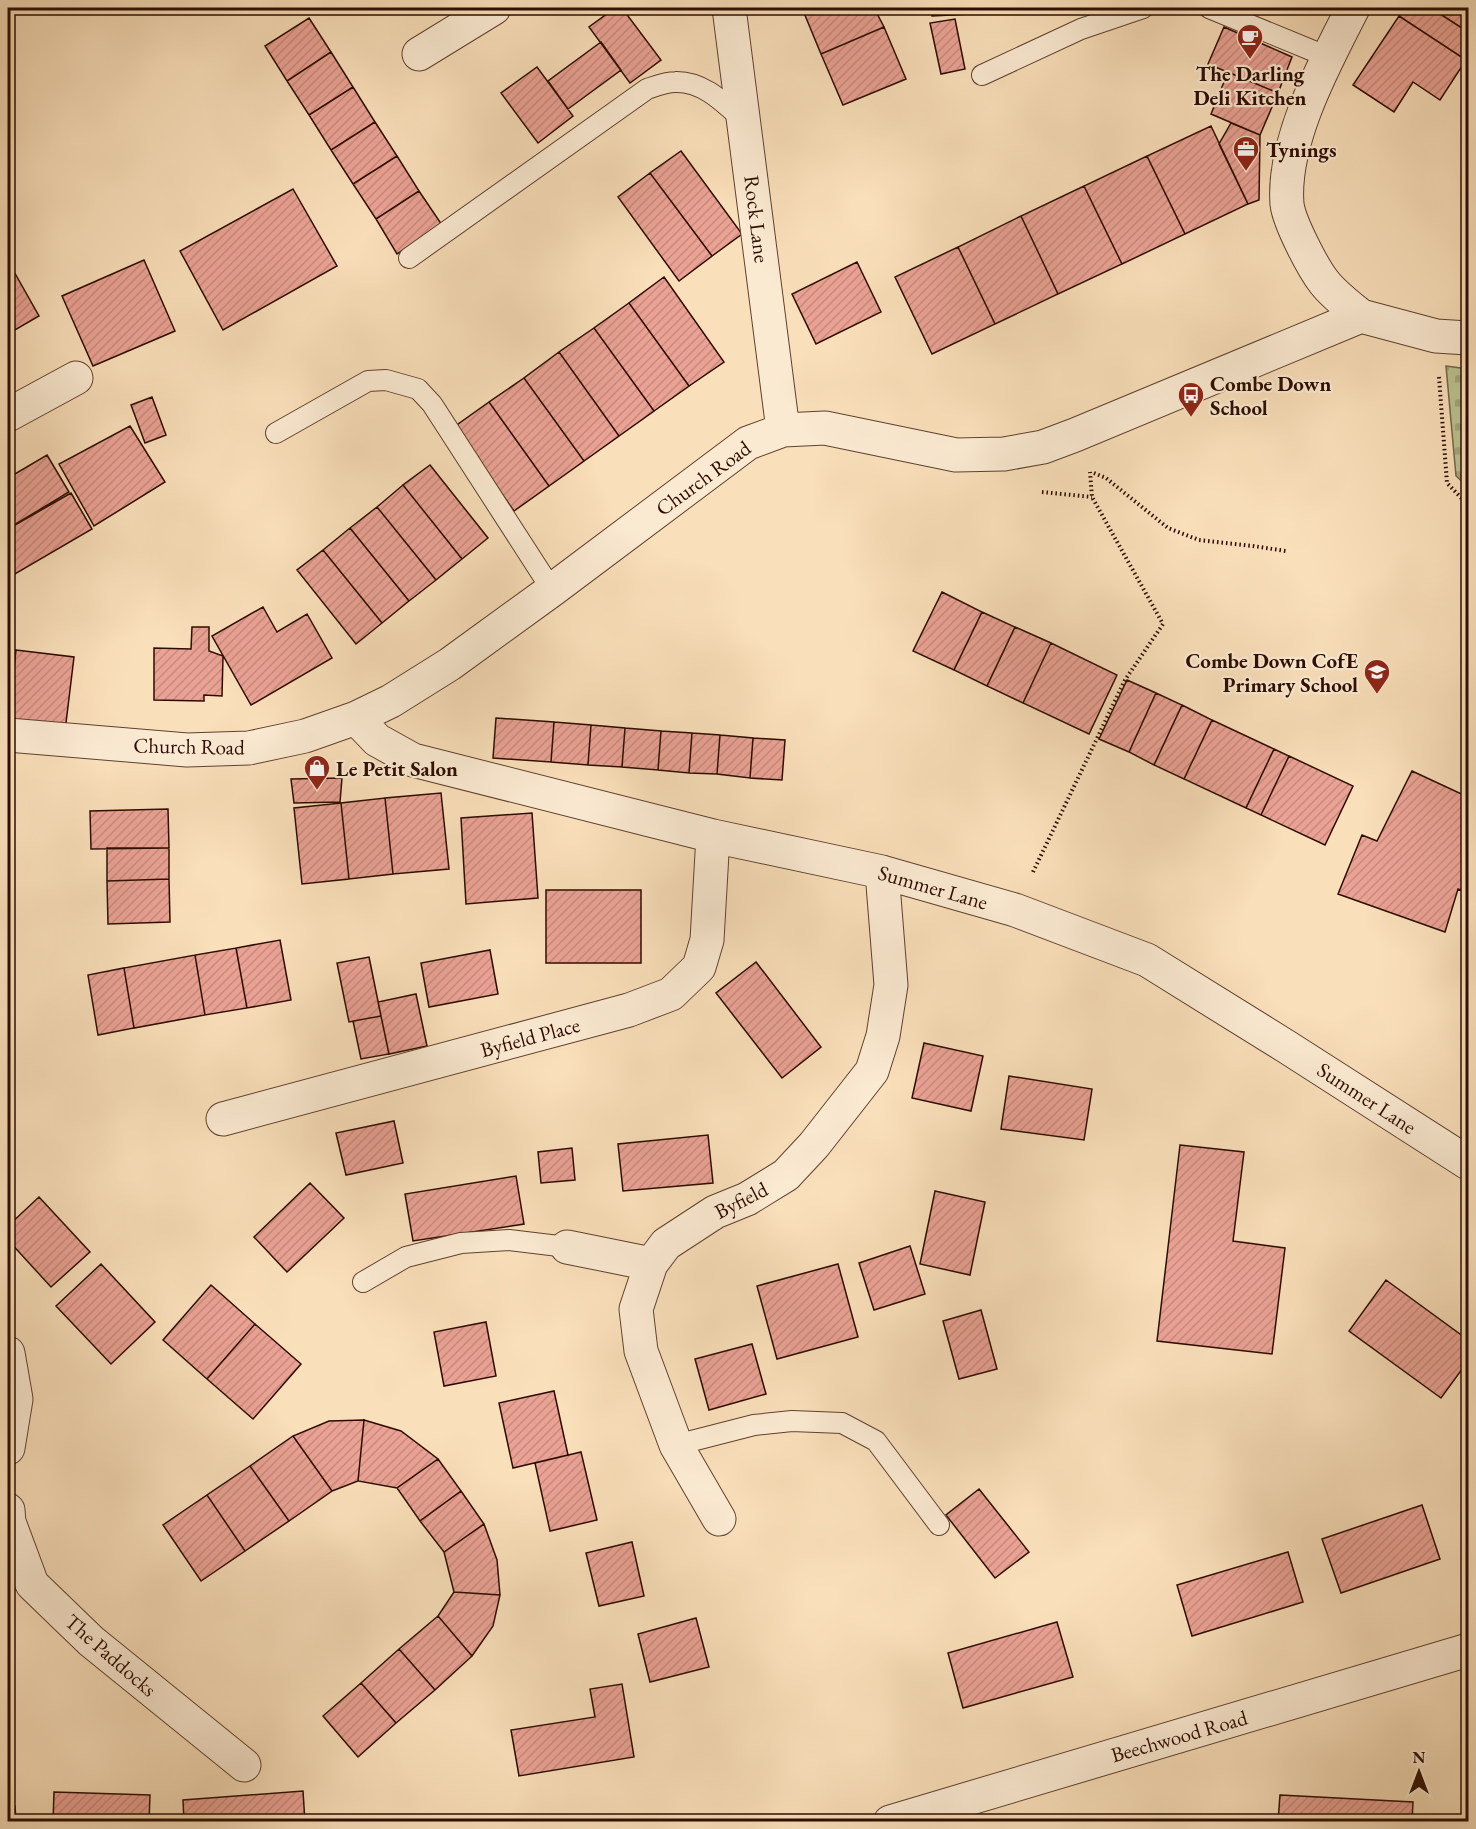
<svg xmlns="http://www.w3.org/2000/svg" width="1476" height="1829" viewBox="0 0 1476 1829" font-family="'EB Garamond',serif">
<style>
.cemetery{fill:url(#cemetery-stones);stroke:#746748;stroke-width:1.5}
.building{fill:url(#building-hatch);stroke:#2c0c00;stroke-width:1.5}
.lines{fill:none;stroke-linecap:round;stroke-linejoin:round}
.service-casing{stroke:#5f412e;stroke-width:22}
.minor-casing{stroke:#5f412e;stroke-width:35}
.path{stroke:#2c0c00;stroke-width:4;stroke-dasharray:1.5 3;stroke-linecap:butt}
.service{stroke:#fbead2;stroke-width:20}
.minor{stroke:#fbead2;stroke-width:33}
.labels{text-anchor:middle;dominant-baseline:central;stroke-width:4.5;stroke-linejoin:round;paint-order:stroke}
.poi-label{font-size:21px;font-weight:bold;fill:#2c0c00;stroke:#fbead2;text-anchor:start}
.street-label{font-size:21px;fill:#2c0c00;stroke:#fbead2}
</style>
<defs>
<pattern id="cemetery-stones" width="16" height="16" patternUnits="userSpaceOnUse" patternTransform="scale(1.5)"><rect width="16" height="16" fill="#bbc291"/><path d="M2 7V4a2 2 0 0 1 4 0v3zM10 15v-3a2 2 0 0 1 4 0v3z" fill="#a1a67b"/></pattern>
<pattern id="building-hatch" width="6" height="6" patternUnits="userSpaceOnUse" patternTransform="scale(1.5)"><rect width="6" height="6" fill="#eaa294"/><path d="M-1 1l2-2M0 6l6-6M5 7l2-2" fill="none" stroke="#c98a7e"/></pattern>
</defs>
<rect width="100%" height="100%" fill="#f9dfba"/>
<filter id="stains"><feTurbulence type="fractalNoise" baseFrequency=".00333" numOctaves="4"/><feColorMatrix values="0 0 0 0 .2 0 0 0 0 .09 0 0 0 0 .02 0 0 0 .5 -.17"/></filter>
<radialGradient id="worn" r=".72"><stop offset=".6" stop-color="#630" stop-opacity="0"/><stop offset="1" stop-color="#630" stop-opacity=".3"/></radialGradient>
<path class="cemetery" d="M1446 366 1468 369V487L1456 476Z"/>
<path class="building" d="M615 8H622L661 60 630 83 589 27Z
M802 8H874L884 27 821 54Z
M931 8H971V14L932 16Z
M986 8H1050L1049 10H986Z
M1405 8H1431L1468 32V55L1466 60 1399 16Z
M1431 8H1468V32Z
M1399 16 1466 60 1440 100 1413 82 1394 112 1353 85Z
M309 18 331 52 287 81 265 46Z
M955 19 965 69 941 74 930 23Z
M884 27 906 79 843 105 821 54Z
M1224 27 1292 57 1278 93 1208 64Z
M601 42 621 70 568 109 548 81Z
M331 52 353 87 309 115 287 81Z
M537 67 573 116 538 143 501 93Z
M1228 72 1278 93 1260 135 1211 114Z
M353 87 375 122 331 150 309 115Z
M375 122 397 156 353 184 331 150Z
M1231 123 1260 135 1259 200 1248 204 1219 144Z
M1211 126 1248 204 1185 234 1147 156Z
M681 151 742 234 712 256 650 173Z
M397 156 419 191 376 219 353 184Z
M1147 156 1185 234 1122 264 1084 186Z
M650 173 712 256 679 281 618 197Z
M1084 186 1122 264 1058 294 1021 216Z
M293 189 337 266 223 330 180 251Z
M419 191 442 225 397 254 376 219Z
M1021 216 1058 294 995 324 958 247Z
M958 247 995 324 932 354 895 277Z
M144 260 175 331 93 366 62 296Z
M8 261 39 316 8 334Z
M857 262 881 312 816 344 792 294Z
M664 277 724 362 689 386 629 303Z
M629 303 689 386 654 411 594 328Z
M594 328 654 411 619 436 559 352Z
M559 352 619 436 584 461 524 378Z
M524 378 584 461 549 486 489 402Z
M152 397 166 435 145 443 131 405Z
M489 402 549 486 514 511 454 427Z
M130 426 165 482 94 526 59 464Z
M47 455 69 492 9 528 8 478Z
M430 465 488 538 462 559 403 485Z
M403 485 462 559 436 580 377 507Z
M71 493 92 529 8 578V529Z
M377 507 436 580 409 601 350 528Z
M350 528 409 601 382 623 323 550Z
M323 550 382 623 356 644 297 570Z
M942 592 982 612 954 670 913 651Z
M263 607 277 632 307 614 332 658 251 705 212 636Z
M982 612 1015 627 987 686 954 670Z
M192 627H209V651L223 656 222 696 204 695V701L154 700V648L191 649Z
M1015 627 1051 643 1023 703 987 686Z
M1051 643 1117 675 1089 734 1023 703Z
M8 649 16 650 8 721Z
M16 650 74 657 65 731 8 724Z
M1127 680 1156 693 1129 752 1099 739Z
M1156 693 1182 705 1154 765 1129 752Z
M1182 705 1212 720 1184 779 1154 765Z
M496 718 554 722 551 762 493 758Z
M1212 720 1274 749 1246 808 1184 779Z
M554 722 591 725 588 765 551 762Z
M591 725 625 728 622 767 588 765Z
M625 728 661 731 658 770 622 767Z
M661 731 692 733 689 773 658 770Z
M692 733 720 735 717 774 689 773Z
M720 735 753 738 750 778 717 774Z
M753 738 785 740 782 780 750 778Z
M1274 749 1289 756 1261 815 1246 808Z
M1289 756 1353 786 1325 845 1261 815Z
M1412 771 1468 797V893L1458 889 1445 932 1338 894 1362 835 1377 841Z
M342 778 340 802 294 803 291 779Z
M441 793 449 869 393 874 385 798Z
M385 798 393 874 349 879 341 803Z
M341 803 349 879 302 884 294 808Z
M168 809 169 848 91 849 90 811Z
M532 813 538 898 466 904 461 818Z
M107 848H169V879L107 881Z
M169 879 170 922 108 924 107 881Z
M546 890H641V963H546Z
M280 940 291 1000 247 1008 236 948Z
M236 948 247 1008 205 1015 195 955Z
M490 950 498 994 429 1007 421 963Z
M195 955 205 1015 134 1028 124 968Z
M369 957 381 1016 349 1022 337 963Z
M756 962 821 1047 782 1078 716 993Z
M124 968 134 1028 98 1035 88 975Z
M416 994 427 1046 389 1054 378 1002Z
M381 1016 389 1054 361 1059 353 1021Z
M924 1043 983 1056 971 1111 912 1098Z
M1009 1076 1092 1089 1084 1140 1001 1129Z
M394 1121 403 1163 346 1175 336 1133Z
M708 1135 713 1183 623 1191 618 1144Z
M1180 1145 1244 1152 1233 1241 1285 1248 1272 1354 1157 1341Z
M572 1148 575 1180 541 1183 538 1152Z
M516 1176 524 1224 413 1241 405 1194Z
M310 1183 344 1218 287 1272 254 1237Z
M935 1191 985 1202 970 1275 920 1264Z
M39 1197 90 1252 51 1287 8 1240V1226Z
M910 1246 925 1294 874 1310 859 1263Z
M101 1264 155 1322 111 1364 56 1306Z
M838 1264 858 1337 777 1359 757 1286Z
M1386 1280 1468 1340V1361L1441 1398 1349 1331Z
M211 1285 255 1324 207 1379 163 1340Z
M981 1310 997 1369 959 1379 943 1321Z
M486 1322 496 1376 444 1386 434 1332Z
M255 1324 301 1364 253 1419 207 1379Z
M752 1344 766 1394 709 1410 695 1359Z
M554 1391 568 1455 513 1468 499 1403Z
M364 1420 401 1431 438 1459 397 1488 358 1481Z
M364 1420 358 1481 332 1491 293 1436 329 1421Z
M293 1436 332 1491 289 1521 250 1466Z
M581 1452 597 1520 550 1531 535 1463Z
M438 1459 461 1491 420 1521 397 1488Z
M250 1466 289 1521 245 1551 207 1495Z
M979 1489 1029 1552 995 1578 946 1515Z
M461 1491 484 1524 444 1552 420 1521Z
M207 1495 245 1551 201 1581 163 1525Z
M1422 1505 1440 1559 1341 1593 1322 1539Z
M484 1524 497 1560 500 1595 454 1592 444 1552Z
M632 1542 644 1596 599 1606 586 1553Z
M1288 1552 1303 1602 1192 1636 1177 1585Z
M454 1592 500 1595 493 1626 472 1656 438 1616Z
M438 1616 472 1656 435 1690 399 1649Z
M696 1618 709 1667 650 1682 638 1634Z
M1057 1622 1073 1677 963 1708 948 1653Z
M399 1649 435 1690 396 1723 361 1683Z
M361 1683 396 1723 358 1757 323 1716Z
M622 1684 634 1757 519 1776 511 1730 595 1717 590 1689Z
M303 1791 305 1822H184L183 1800Z
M54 1792 150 1795 149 1822H53Z
M1280 1795 1413 1802 1412 1822H1278Z
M8 1806H15L16 1822H8Z"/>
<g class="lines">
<g class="service-casing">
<path id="service" d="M1209 8 1328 57
M982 75 1081 29 1143 8
M409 258 647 89C656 86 666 82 675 82 703 81 723 102 743 120
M276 433 368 381 386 380 418 389 432 404 552 590
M363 1282 406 1257 461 1243 509 1240 567 1247
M676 1445 754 1425 792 1421 842 1423 876 1441 939 1525"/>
</g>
<g class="minor-casing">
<path id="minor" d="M729 8 783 430
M1353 8C1325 63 1282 141 1287 204 1289 222 1313 268 1324 282 1334 295 1349 306 1361 316
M419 54 494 8
M8 415 76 378
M356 718 377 740 413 760 713 836 882 872 1015 910 1147 960 1287 1047 1468 1163
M8 735 187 750 249 748 305 736 356 718 391 701 450 664 552 590 748 443 783 430 825 428 956 455 1004 454 1043 447 1075 435 1361 316 1436 336 1468 338
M223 1119 629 1010 671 994 699 967 707 940 713 836
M567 1247 651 1264
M8 1353 16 1399 8 1448
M8 1510 9 1522 32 1584 91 1641 244 1765
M719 1519 676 1445 641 1351 636 1309 651 1264 666 1244 715 1212 747 1199 786 1175 814 1145 872 1071 883 1036 891 985 882 872
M890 1822 1468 1650"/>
</g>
<path class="path" d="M1439 377 1447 483 1468 505
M1094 473 1106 478 1168 528 1199 540 1253 546 1286 551
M1042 492 1092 497
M1033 872 1125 680 1163 624 1092 497 1090 472"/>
<use href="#service" class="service"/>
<use href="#minor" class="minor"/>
</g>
<defs>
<g id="cafe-pin" transform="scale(1.35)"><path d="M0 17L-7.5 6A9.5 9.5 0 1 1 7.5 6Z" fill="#8f2418" stroke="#fbead2"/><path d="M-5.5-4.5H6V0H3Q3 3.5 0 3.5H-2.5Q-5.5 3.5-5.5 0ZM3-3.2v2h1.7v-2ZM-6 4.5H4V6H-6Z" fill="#fff"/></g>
<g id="office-pin" transform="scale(1.35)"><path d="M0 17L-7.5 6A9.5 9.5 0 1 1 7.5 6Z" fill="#8f2418" stroke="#fbead2"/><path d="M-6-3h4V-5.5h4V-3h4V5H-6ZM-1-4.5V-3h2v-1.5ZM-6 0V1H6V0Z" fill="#fff"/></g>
<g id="bus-pin" transform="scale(1.35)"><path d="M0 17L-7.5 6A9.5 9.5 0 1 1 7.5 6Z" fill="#8f2418" stroke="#fbead2"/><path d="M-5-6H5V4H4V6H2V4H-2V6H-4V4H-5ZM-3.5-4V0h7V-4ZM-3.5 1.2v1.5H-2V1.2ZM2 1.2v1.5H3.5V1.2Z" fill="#fff"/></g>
<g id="school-pin" transform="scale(1.35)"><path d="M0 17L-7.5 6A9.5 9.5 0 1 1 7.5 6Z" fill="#8f2418" stroke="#fbead2"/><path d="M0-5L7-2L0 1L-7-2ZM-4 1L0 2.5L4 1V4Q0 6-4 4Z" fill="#fff"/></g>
<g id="shop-pin" transform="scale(1.35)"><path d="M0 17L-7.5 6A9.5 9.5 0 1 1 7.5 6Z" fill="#8f2418" stroke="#fbead2"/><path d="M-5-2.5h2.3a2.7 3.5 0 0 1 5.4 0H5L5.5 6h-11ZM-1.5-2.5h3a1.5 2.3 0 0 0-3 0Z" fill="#fff"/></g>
</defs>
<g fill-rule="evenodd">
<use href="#cafe-pin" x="1250" y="37"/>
<use href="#office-pin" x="1246" y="149"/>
<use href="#bus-pin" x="1191" y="395"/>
<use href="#school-pin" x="1377" y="672"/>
<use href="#shop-pin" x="317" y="768"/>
</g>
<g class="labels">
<g class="poi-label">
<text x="1250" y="73" text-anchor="middle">The Darling<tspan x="1250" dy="24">Deli Kitchen</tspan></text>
<text x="1266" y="149">Tynings</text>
<text x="1210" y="383">Combe Down<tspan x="1210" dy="24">School</tspan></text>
<text x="1358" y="660" text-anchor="end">Combe Down CofE<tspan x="1358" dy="24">Primary School</tspan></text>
<text x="336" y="768">Le Petit Salon</text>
</g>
<g class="street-label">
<text transform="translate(757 219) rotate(83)">Rock Lane</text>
<text transform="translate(703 478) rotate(-36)">Church Road</text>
<text transform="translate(189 746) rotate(1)">Church Road</text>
<text transform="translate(933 887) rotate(16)">Summer Lane</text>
<text transform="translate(530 1037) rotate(-15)">Byfield Place</text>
<text transform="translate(1367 1098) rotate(33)">Summer Lane</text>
<text transform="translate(741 1200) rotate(-27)">Byfield</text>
<text transform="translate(111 1655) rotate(41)">The Paddocks</text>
<text transform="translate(1179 1736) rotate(-16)">Beechwood Road</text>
</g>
</g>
<rect width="1476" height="1829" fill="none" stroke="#f9dfba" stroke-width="30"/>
<rect x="9" y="9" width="1458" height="1811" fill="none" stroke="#2c0c00" stroke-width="3"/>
<rect x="15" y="15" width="1446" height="1799" fill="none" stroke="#2c0c00" stroke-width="1.5"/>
<g transform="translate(1419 1772)" stroke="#fbead2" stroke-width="4.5" paint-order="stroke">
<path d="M0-4.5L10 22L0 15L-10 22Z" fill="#2c0c00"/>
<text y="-9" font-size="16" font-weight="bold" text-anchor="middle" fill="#2c0c00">N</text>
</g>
<rect width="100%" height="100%" filter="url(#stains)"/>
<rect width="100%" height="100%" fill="url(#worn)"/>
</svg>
